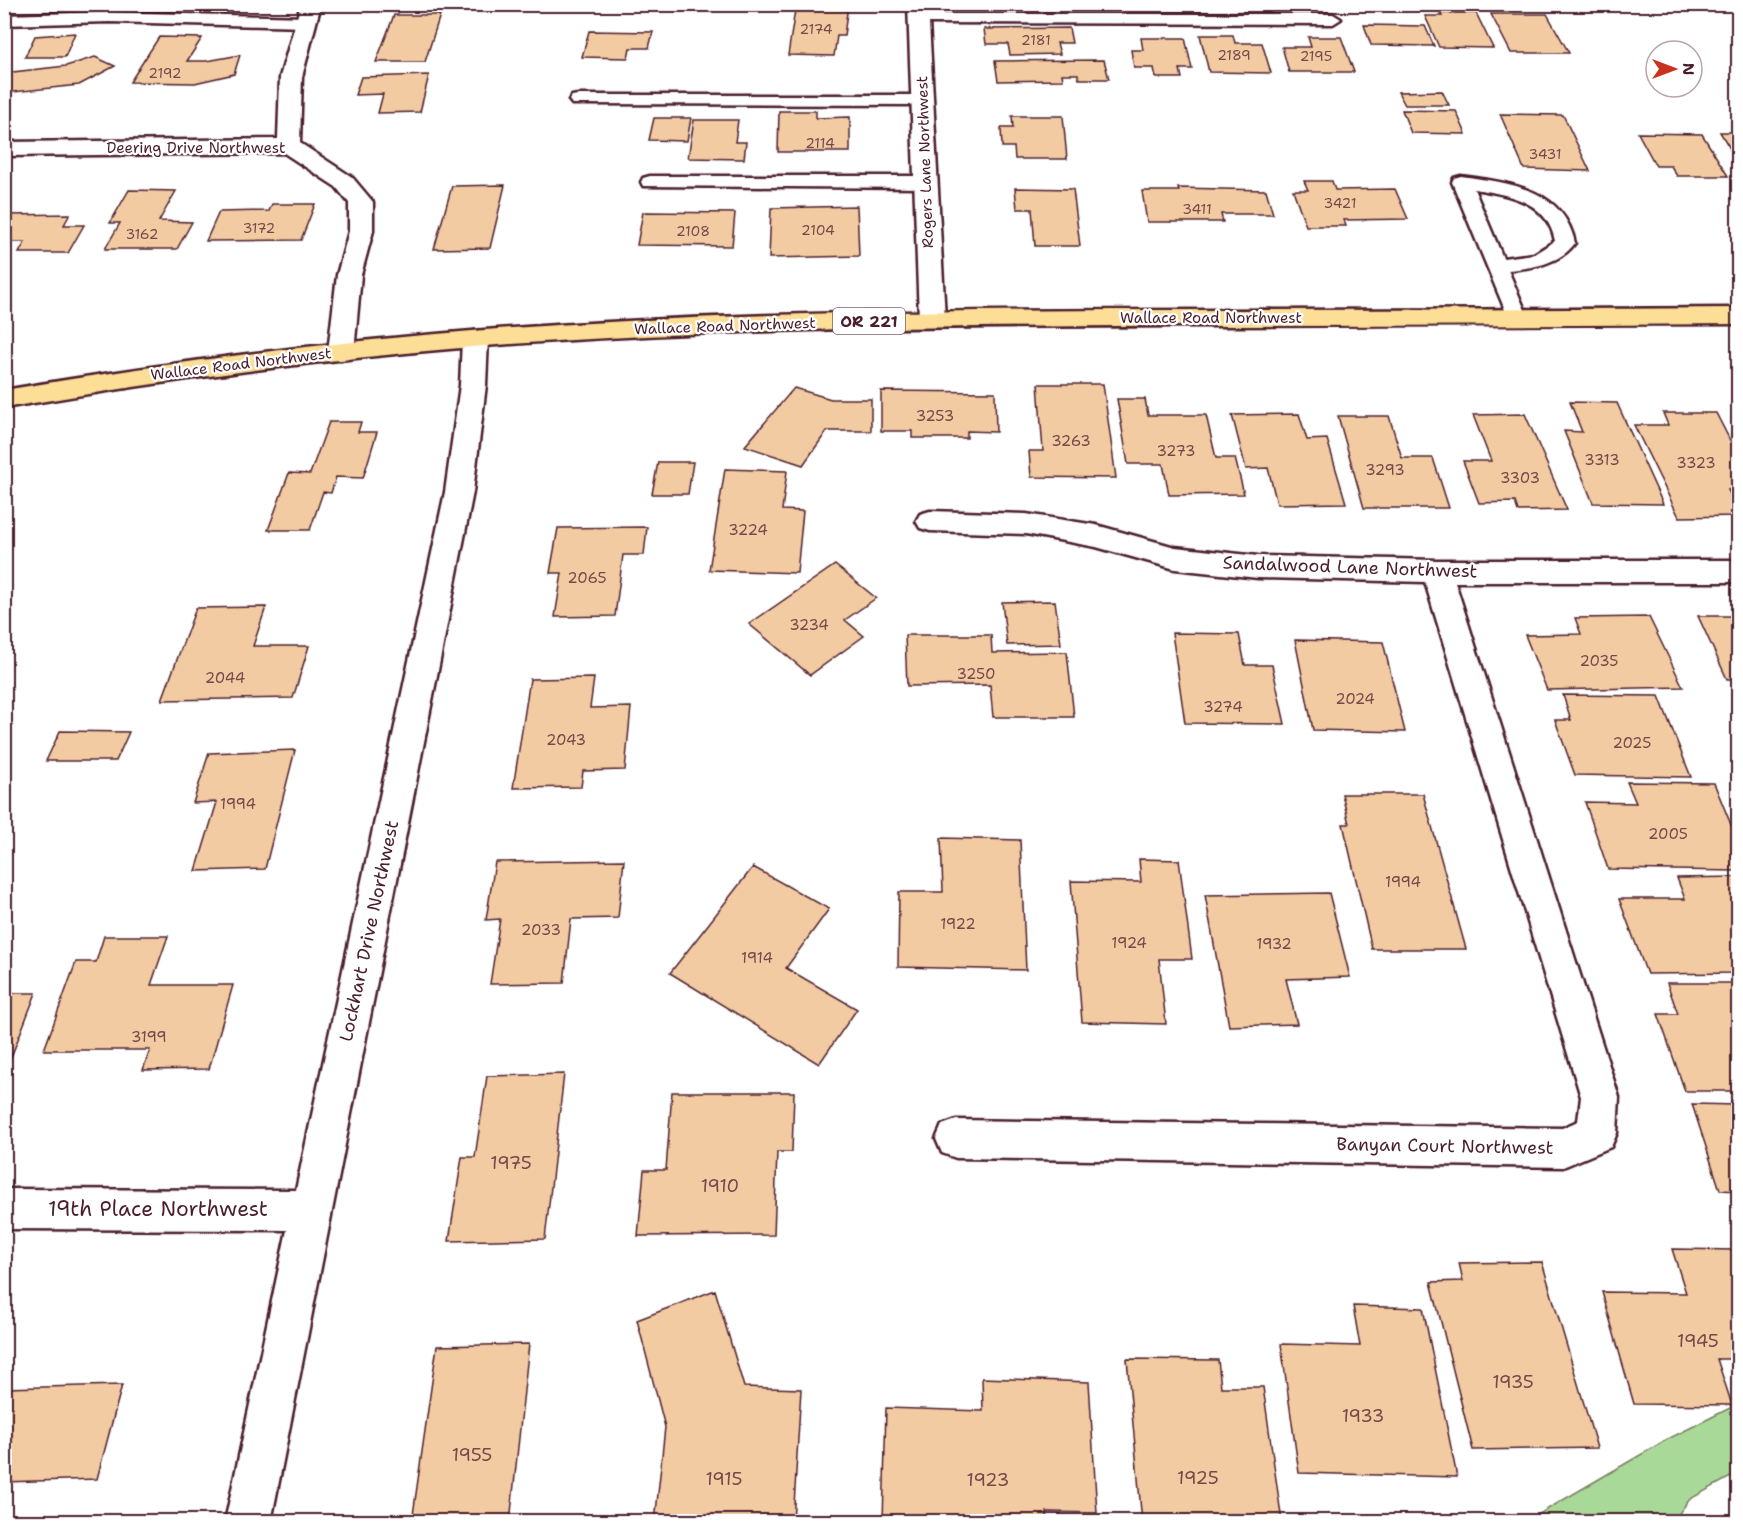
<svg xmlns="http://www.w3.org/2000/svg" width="1743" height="1526" viewBox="0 0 1743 1526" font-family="'Shantell Sans',sans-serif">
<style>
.green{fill:#a9d999;stroke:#7a7c62;stroke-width:1.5}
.building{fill:#f3cba3;stroke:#4a1f2b;stroke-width:1.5}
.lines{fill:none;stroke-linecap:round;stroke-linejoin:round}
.lane-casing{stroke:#4a1f2b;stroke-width:5}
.street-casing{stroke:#4a1f2b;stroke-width:5}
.primary-casing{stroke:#4a1f2b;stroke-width:5}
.lane{fill:#fff;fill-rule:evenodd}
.street{fill:#fff;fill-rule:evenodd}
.primary{fill:#fcde96;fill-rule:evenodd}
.labels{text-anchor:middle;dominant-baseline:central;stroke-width:4.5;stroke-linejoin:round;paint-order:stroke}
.far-number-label{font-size:14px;fill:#744a49}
.far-street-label{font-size:15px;fill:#4a1f2b;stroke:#fff}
.number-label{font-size:15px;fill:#744a49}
.shield{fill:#fff;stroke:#80626b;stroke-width:1.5}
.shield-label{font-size:16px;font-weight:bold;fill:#4a1f2b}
.street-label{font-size:18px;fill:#4a1f2b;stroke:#fff}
.near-number-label{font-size:18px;fill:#744a49}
.near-street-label{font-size:21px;fill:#4a1f2b;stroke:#fff}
</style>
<rect width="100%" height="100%" fill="#fff"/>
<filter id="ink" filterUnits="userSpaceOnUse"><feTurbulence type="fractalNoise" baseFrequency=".0167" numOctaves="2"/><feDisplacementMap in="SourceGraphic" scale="12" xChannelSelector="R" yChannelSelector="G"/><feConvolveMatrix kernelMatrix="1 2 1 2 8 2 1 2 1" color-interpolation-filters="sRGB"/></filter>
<g filter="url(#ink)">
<path class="green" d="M1738 1404V1473L1690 1499 1673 1521H1527L1666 1440Z"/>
<path class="building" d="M796 4H848L844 36H837L834 56 788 55Z
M1726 4H1738V21Z
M1440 13H1476L1493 48 1439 47 1425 16H1442Z
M1491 14H1547L1569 53H1511Z
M394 15H440L425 62H376Z
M1364 25 1425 26 1434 46 1371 45Z
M1069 28 1072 43H1057L1060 54 1010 55 1008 44H986L984 29Z
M589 31 653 32 649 48H630L628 58 582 57Z
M75 33 65 57H25L35 36Z
M1200 35H1233L1235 43H1262L1271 73 1209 72Z
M159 37 202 38 187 61H207L240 55 234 74 195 83 130 82Z
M1308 37H1341L1354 72H1289L1282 47H1311Z
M1141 38H1185L1192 69H1180L1182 78H1156L1154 68H1134L1131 50H1143Z
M95 57 115 66 79 85 4 93V73L66 66Z
M1104 60 1109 79H1079L1078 74H1062L1063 80 998 81 995 61Z
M429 75 420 112 378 113 383 94 355 95 361 77Z
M1442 91 1449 105H1405L1398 92Z
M1402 110 1456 111 1466 134 1411 133Z
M779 111H816V118L850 117V152H778Z
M1500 114 1563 115 1590 171 1524 169Z
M1012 116H1063L1067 159H1015L1014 147H1002L1001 128H1013Z
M654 118H691L687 141 649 140Z
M694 120H738L735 142H746L744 159 688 158Z
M1720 132H1738V162Z
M1638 133 1702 134 1728 176H1677L1671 166H1656Z
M1304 181H1332L1335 190 1395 189 1408 219 1344 220 1346 226H1306L1293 190H1308Z
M505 185 490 248 434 249 452 186Z
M1015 188 1073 189 1080 246H1035L1032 209H1017Z
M1178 188 1266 190 1273 214H1221L1223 222H1147L1142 191H1179Z
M129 190 176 191 159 221 192 222 177 249H105L120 223H110Z
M272 204H315L301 240 206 241 219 212 269 211Z
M857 206 859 256 769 258 771 208Z
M643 212 735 213 732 246 637 245Z
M70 214 64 225H84L68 253H19L25 242H4V218L7 215Z
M1038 384H1103L1116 478 1031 477 1029 451H1043Z
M794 388 831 399H871V431H827L803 465 745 446Z
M881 391 995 392 996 432 967 431V438H912V431H881Z
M1117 399H1145L1148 415H1206L1216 458H1235L1244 494 1169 495 1163 464H1128Z
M1570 402 1617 403 1663 504 1593 503 1564 431 1582 432Z
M1663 413H1716L1738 456V490H1728L1738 510V516L1679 517 1634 425H1668Z
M1299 414 1307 440 1327 439 1346 503 1277 504 1268 468 1246 469 1232 415Z
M1525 414 1567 510 1518 511 1515 502 1479 503 1463 461H1491L1473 415Z
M1338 416H1389L1402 458H1433L1449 508H1364Z
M329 422H361L358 432H377L363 478 336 477 331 493 323 492 310 530H268L289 473 310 474Z
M658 462H693L688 494H652Z
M725 469 787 471 782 510 803 511 797 573 709 570Z
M647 527 644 555H623L615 616 555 617 562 573H550L558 528Z
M835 565 876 598 845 620 864 636 810 675 749 624Z
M1055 601 1061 644 1007 645 1002 602Z
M266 607 253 646H309L293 698 162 700 196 608Z
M1698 616H1738V679H1727Z
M1649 617 1683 687 1547 690 1525 635 1581 634 1575 618Z
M1172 633 1239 634 1245 665H1272L1285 724 1185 723Z
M905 635H991L992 653 1067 652 1074 717H993L990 685 907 686Z
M1295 640 1383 642 1405 732 1313 730Z
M594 678 590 708 631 707 625 770 583 771 581 787 513 788 530 679Z
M1563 695 1659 696 1691 777 1575 775 1555 720H1571Z
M60 731 129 732 116 761H46Z
M295 750 265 869 196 871 217 802 193 803 209 753Z
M1627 782 1714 783 1738 842V871L1608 869 1585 802 1636 803Z
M1342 794H1423L1466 949H1372L1343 824H1349Z
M941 838 1020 840 1026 970 898 967 899 892H943Z
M1139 859 1179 860 1192 959H1159L1166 1024 1082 1022 1071 881 1141 882Z
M624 860 618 918 571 919 564 983 490 984 500 919 486 920 495 862Z
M753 867 829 909 786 968 857 1009 819 1064 670 973Z
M1738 877V973L1647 974 1619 899H1685L1677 878Z
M1329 893 1350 977 1286 979 1297 1024 1229 1026 1205 895Z
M104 936H168L151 985H233L209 1069 143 1070 150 1050H44L76 962H96Z
M1667 983H1738V1091H1685L1658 1014H1678Z
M4 993H36L8 1065H4Z
M564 1074 545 1239 449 1241 462 1157H475L487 1076Z
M672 1092H794L792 1152H777L774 1235 638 1236 644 1170H666Z
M1692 1104 1738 1105V1191L1720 1190Z
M1672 1249 1738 1250V1359H1717L1732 1405 1634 1404 1602 1292 1686 1293Z
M1542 1262 1597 1448 1473 1450 1431 1282 1463 1281 1459 1263Z
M715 1290 744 1387 801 1389 793 1522H655L665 1427 637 1320Z
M1353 1306 1423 1308 1457 1477 1299 1473 1281 1344 1360 1346Z
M529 1344 510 1522H412L437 1346Z
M1127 1359 1218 1360 1221 1387H1263L1282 1522H1142Z
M982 1378 1089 1382 1097 1513 1047 1512 1048 1522H883L886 1408 983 1411Z
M122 1385 97 1479 4 1482V1388Z"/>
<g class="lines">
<g class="lane-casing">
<path id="lane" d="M109 12 306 17 314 22 306 27 109 22 4 25V15Z
M919 14H1333L1341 19 1333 24 913 23 911 19 913 15Z
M578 95H923L929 96 932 100 929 104 923 105 572 104 569 100 572 96Z
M650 176H926L933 178 935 182 933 186 926 188 643 186 641 182 643 178Z
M1461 176C1509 183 1563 188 1575 243 1560 264 1532 268 1508 270L1528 317 1525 322 1518 324 1511 322 1508 317 1452 182 1454 178ZM1474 189C1510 195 1547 201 1555 241L1534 254 1503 258Z"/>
</g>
<g class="street-casing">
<path id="street" d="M301 4H321L302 77 300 143 352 177 373 202V231L361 275 354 352 350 358 341 360 332 358 328 352 337 275 349 231V203L336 187 284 153 4 156V142L278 139 280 77Z
M908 4H928L945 319 941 325 932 327 923 325 919 319Z
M475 331 484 333 488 339 486 385 473 492 271 1522H225L287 1230 4 1229V1189L296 1190 445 492 460 385 462 339 466 333Z
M930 511 1026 514 1096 525 1175 547 1258 556 1437 560H1738V582H1455L1619 1097 1617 1133 1611 1147 1563 1167 956 1158 942 1153 936 1139 942 1125 956 1120 1562 1128 1578 1121 1581 1097 1425 582 1258 578 1175 569 1096 547 1026 534 930 531 920 528 916 521 920 514Z"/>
</g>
<g class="primary-casing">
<path id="primary" d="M1738 308V324C1566 325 1394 326 1223 326 973 326 722 327 472 347 315 360 159 381 4 408V390C160 364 315 343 472 331 722 311 973 310 1223 310 1395 310 1566 309 1738 308Z"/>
</g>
<use href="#lane" class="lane"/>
<use href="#street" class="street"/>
<use href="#primary" class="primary"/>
</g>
</g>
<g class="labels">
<g class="far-number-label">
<text x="816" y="29">2174</text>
<text x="1036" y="40">2181</text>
<text x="1234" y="55">2189</text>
<text x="1316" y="56">2195</text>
<text x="165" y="73">2192</text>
<text x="820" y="143">2114</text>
<text x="1545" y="154">3431</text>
<text x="1340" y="203">3421</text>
<text x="1197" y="209">3411</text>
<text x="259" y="228">3172</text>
<text x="818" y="230">2104</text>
<text x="693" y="231">2108</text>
<text x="142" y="234">3162</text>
</g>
<g class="far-street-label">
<text x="196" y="148">Deering Drive Northwest</text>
<text transform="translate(925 162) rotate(-92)">Rogers Lane Northwest</text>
<text x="1211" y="318">Wallace Road Northwest</text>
<text transform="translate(725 326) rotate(-2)">Wallace Road Northwest</text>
<text transform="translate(241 364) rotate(-7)">Wallace Road Northwest</text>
</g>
<g class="number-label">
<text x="935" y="416">3253</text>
<text x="1071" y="441">3263</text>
<text x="1176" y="451">3273</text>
<text x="1602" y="460">3313</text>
<text x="1696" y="463">3323</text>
<text x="1385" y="470">3293</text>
<text x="1520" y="478">3303</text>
<text x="748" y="530">3224</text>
<text x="587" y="578">2065</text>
<text x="809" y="625">3234</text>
<text x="1599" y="661">2035</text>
<text x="976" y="674">3250</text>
<text x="225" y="678">2044</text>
<text x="1355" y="699">2024</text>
<text x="1223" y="707">3274</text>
<text x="566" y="740">2043</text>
<text x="1632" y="743">2025</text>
<text x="238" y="804">1994</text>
<text x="1668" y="834">2005</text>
<text x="1403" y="882">1994</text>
<text x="958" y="924">1922</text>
<text x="541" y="930">2033</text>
<text x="1129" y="943">1924</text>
<text x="1274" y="944">1932</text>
<text x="757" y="958">1914</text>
<text x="149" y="1037">3199</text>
</g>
<rect class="shield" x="833" y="308" width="72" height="26" rx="4.5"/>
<g class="shield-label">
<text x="869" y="321">OR 221</text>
</g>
<g class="street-label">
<text transform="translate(1350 567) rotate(2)">Sandalwood Lane Northwest</text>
<text transform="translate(369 931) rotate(-78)">Lockhart Drive Northwest</text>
<text transform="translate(1445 1146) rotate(1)">Banyan Court Northwest</text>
</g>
<g class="near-number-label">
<text x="511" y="1163">1975</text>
<text x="720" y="1186">1910</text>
<text x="1698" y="1341">1945</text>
<text x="1513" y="1382">1935</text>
<text x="1363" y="1416">1933</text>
<text x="472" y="1455">1955</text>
<text x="1198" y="1478">1925</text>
<text x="724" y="1479">1915</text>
<text x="988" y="1480">1923</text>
</g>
<g class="near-street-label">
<text x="158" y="1209">19th Place Northwest</text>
</g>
</g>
<rect width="1743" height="1526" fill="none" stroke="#fff" stroke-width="24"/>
<rect x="12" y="12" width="1719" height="1502" fill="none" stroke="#4a1f2b" stroke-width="2" filter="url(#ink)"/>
<g transform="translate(1674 69) rotate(90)"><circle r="28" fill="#ffffff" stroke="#b7a5aa" stroke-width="1.5"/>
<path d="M0-4.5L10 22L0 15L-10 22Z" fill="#c8321e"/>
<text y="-9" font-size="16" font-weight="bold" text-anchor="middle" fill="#4a1f2b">N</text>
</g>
</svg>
